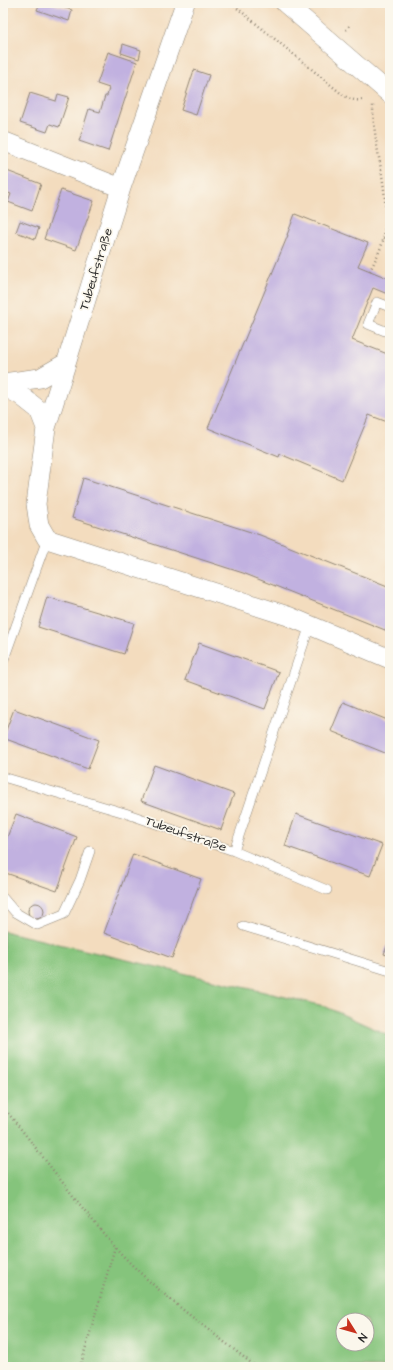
<svg xmlns="http://www.w3.org/2000/svg" width="393" height="1370" viewBox="0 0 393 1370" font-family="'Architects Daughter',sans-serif">
<style>
.green{fill:#85c47c;stroke:#587854;fill-rule:evenodd}
.building{fill:#c1b1e0}
.lines{fill:none;stroke-linecap:round;stroke-linejoin:round}
.lane-casing{stroke:#8f8474;stroke-width:10}
.street-casing{stroke:#8f8474;stroke-width:20}
.path{stroke:#8f8474;stroke-width:2.5;stroke-dasharray:1 3;stroke-linecap:butt}
.lane{stroke:#fff;stroke-width:9}
.street{stroke:#fff;stroke-width:19}
.labels{text-anchor:middle;dominant-baseline:central;stroke-width:3.5;stroke-linejoin:round;paint-order:stroke}
.street-label{font-size:13px;fill:#2b2b2b;stroke:#fbf7ec}
</style>
<rect width="100%" height="100%" fill="#fbf7ec"/>
<filter id="ink" filterUnits="userSpaceOnUse"><feTurbulence type="fractalNoise" baseFrequency=".025" numOctaves="2"/><feDisplacementMap in="SourceGraphic" scale="8" xChannelSelector="R" yChannelSelector="G"/><feConvolveMatrix kernelMatrix="1 2 1 2 8 2 1 2 1" color-interpolation-filters="sRGB"/></filter>
<filter id="wash" filterUnits="userSpaceOnUse"><feTurbulence type="fractalNoise" baseFrequency=".012" numOctaves="4" result="noise"/><feDisplacementMap in="SourceGraphic" scale="16" xChannelSelector="R" yChannelSelector="G"/><feGaussianBlur stdDeviation="0.9" result="paint"/><feColorMatrix in="noise" values="0 0 0 0 0 0 0 0 0 0 0 0 0 0 0 0 0 1.4 0 .05"/><feComposite in="paint" operator="in"/></filter>
<g filter="url(#wash)">
<rect width="100%" height="100%" fill="#f3dcbe"/>
<path class="green" d="M3 931 324 1006 390 1036V1367H3ZM343 1320H367V1344H343Z"/>
<g id="blocks">
<path class="building" d="M40 3H50L72 10 69 21 37 10Z
M123 44 141 50 139 59 121 53Z
M108 52 137 62 108 151 79 141 89 109 100 112 105 96H107L109 88 97 84Z
M194 70 209 75 196 115 181 110Z
M30 93 56 101 58 94 69 97 59 127 50 124 47 132 20 123Z
M7 171 41 184 32 211 8 202 11 194 6 192 3 199V182Z
M61 190 94 201 76 250 44 239Z
M295 214 368 243 358 266 390 279V295L373 288 352 340 390 355V423L369 415 342 480 280 454 279 457 208 428 288 235H287Z
M20 221 39 228 35 239 16 232Z
M83 478 260 535 390 587V632L243 573 72 518Z
M47 597 134 623 124 654 38 627Z
M199 643 279 672 265 709 185 680Z
M343 702 390 721V755L331 731Z
M14 709 99 740 88 769 3 738Z
M154 765 234 794 221 830 141 801Z
M16 814 77 837 57 891 3 872V848Z
M296 814 382 845 370 876 285 846Z
M133 854 201 879 172 958 104 933Z
M28 911a8 8 0 1 1 16 0a8 8 0 1 1-16 0Z
M390 938V956L384 954Z"/>
</g>
</g>
<g filter="url(#ink)">
<use href="#blocks" fill-opacity="0" stroke="#8f8474" stroke-width="1"/>
<g class="lines">
<g class="lane-casing">
<path id="lane" d="M390 307 377 302 368 324 390 333
M3 662 47 539
M3 777 125 813 234 851 310 625
M234 851 327 890
M3 898 15 912 37 925 64 914 80 880 90 851
M243 926 390 971"/>
</g>
<g class="street-casing">
<path id="street" d="M185 3 121 188 46 428 36 504 39 525 47 539 288 616 390 659
M285 3 390 94
M3 141 121 188
M3 383 40 378 66 363
M3 386 20 395 39 410 46 428"/>
</g>
<path class="path" d="M231 3 343 95C350 99 356 102 364 99
M346 30 351 24
M384 238 390 244
M370 271C375 260 382 248 384 236 391 191 373 149 373 105
M3 1107C41 1153 76 1202 115 1247 156 1293 208 1328 256 1367
M80 1367 115 1247"/>
<use href="#lane" class="lane"/>
<use href="#street" class="street"/>
</g>
</g>
<g class="labels">
<g class="street-label">
<text transform="translate(96 269) rotate(-73)">Tubeufstraße</text>
<text transform="translate(186 834) rotate(19)">Tubeufstraße</text>
</g>
</g>
<rect width="393" height="1370" fill="none" stroke="#fbf7ec" stroke-width="16"/>
<g transform="translate(355 1332) rotate(127)"><circle r="19" fill="#fbf7ec" stroke="#a8a59f"/>
<path d="M0-3L7 15L0 10L-7 15Z" fill="#c8321e"/>
<text y="-6" font-size="11" font-weight="bold" text-anchor="middle" fill="#2b2b2b">N</text>
</g>
</svg>
